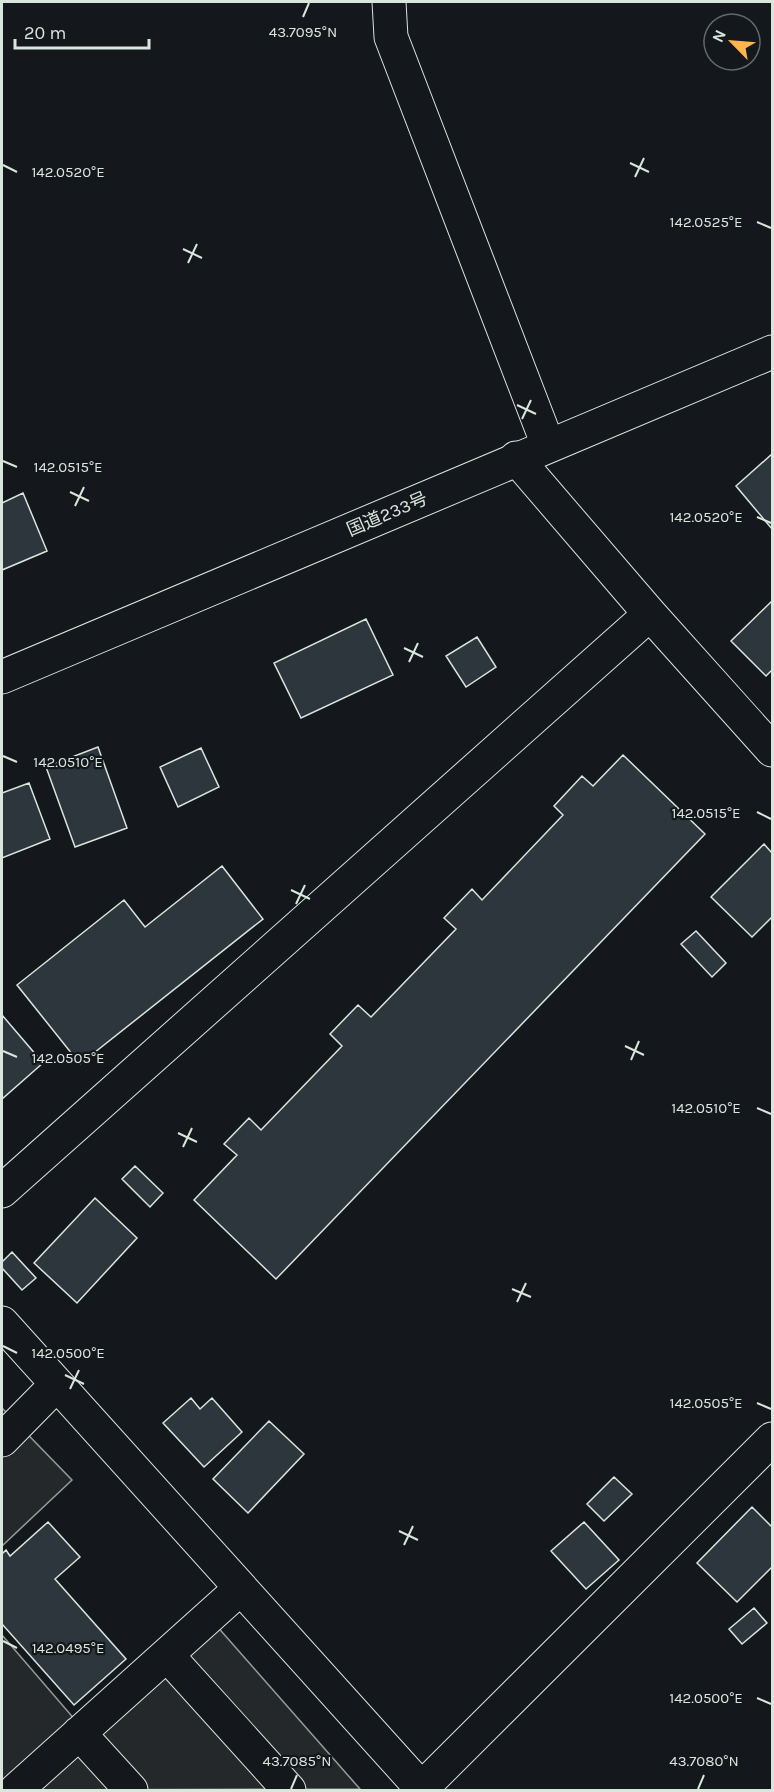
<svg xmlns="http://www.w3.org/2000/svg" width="774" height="1792" viewBox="0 0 774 1792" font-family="Karla,'Noto Sans JP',sans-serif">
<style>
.parking{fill:#24282b;stroke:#939e99;stroke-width:1.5}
.building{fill:#2c363c;stroke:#d8e6dc;stroke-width:1.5}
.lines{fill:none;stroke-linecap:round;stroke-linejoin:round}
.minor-casing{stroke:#d8e6dc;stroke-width:35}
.highway-casing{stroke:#d8e6dc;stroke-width:35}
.minor{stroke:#14181c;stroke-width:33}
.highway{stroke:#14181c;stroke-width:33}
.ticks{fill:none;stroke:#d8e6dc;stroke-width:2}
.labels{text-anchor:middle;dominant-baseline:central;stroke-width:4.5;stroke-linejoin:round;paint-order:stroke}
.street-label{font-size:18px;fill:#d8e6dc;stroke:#14181c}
.ticks-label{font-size:15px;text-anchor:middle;fill:#d8e6dc;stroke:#14181c;stroke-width:4.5;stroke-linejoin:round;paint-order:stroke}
</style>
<rect width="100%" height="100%" fill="#14181c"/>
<path class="parking" d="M2 1408 72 1480 2 1546Z
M200 1607 360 1789 2 1790V1635L76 1721Z"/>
<path class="building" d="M772 454V529L736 486Z
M23 493 47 551 2 570V503Z
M772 601V670L766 676 731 641Z
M366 619 393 675 301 718 274 663Z
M477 637 496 667 466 687 446 656Z
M98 747 127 828 75 847 46 767Z
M201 748 219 787 178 807 160 767Z
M623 755 705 834 276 1279 194 1200 237 1155 224 1144 249 1118 261 1130 342 1046 330 1034 358 1005 371 1017 456 929 444 918 472 889 482 900 563 815 554 806 582 776 593 786Z
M29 783 50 839 2 858V793Z
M764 844 772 853V917L752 937 711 897Z
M222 866 263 919 80 1064 17 985 124 900 145 927Z
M696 931 726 963 712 977 681 944Z
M2 1015 43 1063 2 1099Z
M135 1166 163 1193 150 1207 122 1179Z
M95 1198 137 1238 77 1303 34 1263Z
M12 1252 36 1278 22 1290 2 1268V1262Z
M191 1398 200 1409 212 1398 242 1432 204 1467 163 1423Z
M269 1421 304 1454 248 1513 213 1479Z
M614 1477 632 1494 604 1521 587 1504Z
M752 1507 772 1527V1567L737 1602 697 1563Z
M48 1522 80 1557 55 1579 126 1659 74 1705 2 1624V1554L6 1550 10 1556Z
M584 1522 619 1560 586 1589 551 1551Z
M754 1608 767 1623 742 1644 729 1629Z"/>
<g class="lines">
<g class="minor-casing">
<path id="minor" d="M389 2 391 37 548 445
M516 458 650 614 772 750
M2 1191 650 614
M2 1323 423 1790
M2 1440 57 1384
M167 1655 289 1790
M79 1733 131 1790
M16 1790 241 1588
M420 1790 772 1439"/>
</g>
<g class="highway-casing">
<path id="highway" d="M2 677 772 352"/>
</g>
<use href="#minor" class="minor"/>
<use href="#highway" class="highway"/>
</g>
<path class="ticks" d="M303 17 309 3M630 163 649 172M3 165 17 172M635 177 644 158M757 222 771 228M183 249 202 258M188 263 197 244M517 405 536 414M522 419 531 400M3 461 17 467M70 492 89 501M75 506 84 487M757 517 771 523M404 648 423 657M409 662 418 643M3 756 17 762M757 812 771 819M291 890 310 899M296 904 305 885M625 1046 644 1055M3 1051 17 1057M631 1060 639 1041M757 1108 771 1114M178 1133 197 1142M183 1147 192 1128M512 1289 531 1297M517 1302 526 1283M3 1346 17 1353M65 1375 84 1384M70 1389 79 1370M757 1403 771 1409M399 1531 418 1540M404 1545 413 1526M3 1641 17 1648M757 1698 771 1704M291 1789 297 1775M698 1789 704 1775"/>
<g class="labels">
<g class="street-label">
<text transform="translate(387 514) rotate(-23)">国道233号</text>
</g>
</g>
<g class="ticks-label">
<text x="303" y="37">43.7095°N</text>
<text x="68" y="177">142.0520°E</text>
<text x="706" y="227">142.0525°E</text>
<text x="68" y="472">142.0515°E</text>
<text x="706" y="522">142.0520°E</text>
<text x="68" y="767">142.0510°E</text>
<text x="706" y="818">142.0515°E</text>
<text x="68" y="1063">142.0505°E</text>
<text x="706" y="1113">142.0510°E</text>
<text x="68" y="1358">142.0500°E</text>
<text x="706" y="1408">142.0505°E</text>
<text x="68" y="1653">142.0495°E</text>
<text x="706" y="1703">142.0500°E</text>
<text x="297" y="1766">43.7085°N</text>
<text x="704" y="1766">43.7080°N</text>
</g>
<rect width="774" height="1792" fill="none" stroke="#d8e6dc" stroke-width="6"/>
<g transform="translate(732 42) rotate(295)"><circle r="28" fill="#14181c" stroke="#626a69" stroke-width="1.5"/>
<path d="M0-4.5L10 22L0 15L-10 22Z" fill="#ffb74d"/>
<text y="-9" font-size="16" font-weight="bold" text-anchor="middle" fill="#d8e6dc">N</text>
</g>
<path d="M15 39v9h134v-9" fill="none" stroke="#d8e6dc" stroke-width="3"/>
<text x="24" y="39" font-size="18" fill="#d8e6dc" stroke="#14181c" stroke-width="4.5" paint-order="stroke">20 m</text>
</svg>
